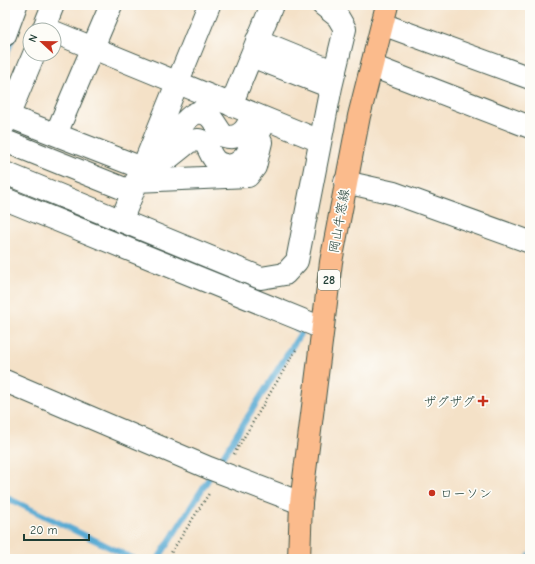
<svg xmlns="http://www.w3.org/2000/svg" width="535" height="564" viewBox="0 0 535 564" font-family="'Comic Neue','Klee One',sans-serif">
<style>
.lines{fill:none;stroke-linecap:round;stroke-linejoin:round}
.stream{stroke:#58aad3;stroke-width:6}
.minor-casing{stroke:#3f564a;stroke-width:24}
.major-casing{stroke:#3f564a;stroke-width:24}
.path{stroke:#3f564a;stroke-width:2.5;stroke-dasharray:1 3;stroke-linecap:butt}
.minor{stroke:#fff;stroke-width:22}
.major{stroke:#fbbb8c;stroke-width:22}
.poi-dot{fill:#c8321e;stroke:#fdfcf7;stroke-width:1.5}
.labels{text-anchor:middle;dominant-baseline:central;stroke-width:3.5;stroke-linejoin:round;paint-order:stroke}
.shield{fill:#fdfcf7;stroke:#62766e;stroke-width:1}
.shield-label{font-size:12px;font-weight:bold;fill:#1f3d34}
.street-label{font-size:13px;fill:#1f3d34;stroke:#fdfcf7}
.poi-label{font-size:13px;fill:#1f3d34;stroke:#fdfcf7;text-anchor:end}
</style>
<rect width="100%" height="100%" fill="#fdfcf7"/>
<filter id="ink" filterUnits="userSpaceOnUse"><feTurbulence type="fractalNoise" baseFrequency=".025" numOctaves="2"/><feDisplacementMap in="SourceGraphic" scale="8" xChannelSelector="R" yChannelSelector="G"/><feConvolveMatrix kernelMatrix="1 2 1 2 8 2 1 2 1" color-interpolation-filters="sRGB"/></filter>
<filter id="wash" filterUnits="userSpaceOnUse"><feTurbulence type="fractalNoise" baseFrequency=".012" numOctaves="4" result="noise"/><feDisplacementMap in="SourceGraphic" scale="16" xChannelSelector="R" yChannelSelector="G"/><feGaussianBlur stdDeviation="0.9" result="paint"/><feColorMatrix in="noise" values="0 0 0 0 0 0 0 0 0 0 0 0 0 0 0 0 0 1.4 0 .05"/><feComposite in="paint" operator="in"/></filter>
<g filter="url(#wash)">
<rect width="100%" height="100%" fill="#f4e1c7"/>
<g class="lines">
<path class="stream" d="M5 58 13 37
M5 497 134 559
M158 559 302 331 296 328
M528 559 530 555"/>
</g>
</g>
<g filter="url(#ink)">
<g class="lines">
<g class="minor-casing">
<path id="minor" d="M382 24 530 78
M43 30 53 5
M54 32 320 141
M5 35 16 5
M257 40 335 72
M251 56 331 87
M372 66 530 127
M231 105 272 5
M8 116 142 168 170 157 190 141 199 140C209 143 208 152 214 159 217 163 220 164 225 165 245 170 259 133 266 119
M5 124 34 54
M56 134 111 5
M5 141 132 192
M154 142C160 139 168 137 174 133 183 126 194 104 209 116 215 121 218 130 224 136 240 141 248 127 253 114
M5 173 261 278 285 274 297 261 331 87 345 29 338 17 323 5
M136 181 248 176 255 167 261 142
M345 182 394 193 530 242
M5 199 322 328
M121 221 209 5
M5 381 209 468 301 503"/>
</g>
<g class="major-casing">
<path id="major" d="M299 559 301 503 331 262 359 116 387 5"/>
</g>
<path class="path" d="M234 454 297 348
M167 559 210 492"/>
<use href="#minor" class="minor"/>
<use href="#major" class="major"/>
</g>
</g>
<g class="poi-dot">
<path d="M481 395h4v4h4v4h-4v4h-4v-4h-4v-4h4z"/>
<circle cx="432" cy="493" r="4"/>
</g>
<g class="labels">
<rect class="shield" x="318" y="270" width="22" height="20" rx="3"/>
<g class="shield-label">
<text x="329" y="280">28</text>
</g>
<g class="street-label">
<text transform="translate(339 221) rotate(-80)">岡山牛窓線</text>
</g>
<g class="poi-label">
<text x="475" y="401">ザグザグ</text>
<text x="440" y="493" text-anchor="start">ローソン</text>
</g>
</g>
<rect width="535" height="564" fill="none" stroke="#fdfcf7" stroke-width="20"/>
<g transform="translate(42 42) rotate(292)"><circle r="19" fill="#fdfcf7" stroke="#a4b0a9"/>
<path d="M0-3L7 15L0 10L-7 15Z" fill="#c8321e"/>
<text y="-6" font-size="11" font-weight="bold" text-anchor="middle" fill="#1f3d34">N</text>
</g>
<path d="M24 534v6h65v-6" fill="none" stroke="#1f3d34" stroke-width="2"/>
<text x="30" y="534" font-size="12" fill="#1f3d34" stroke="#fdfcf7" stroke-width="3" paint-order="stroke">20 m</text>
</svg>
